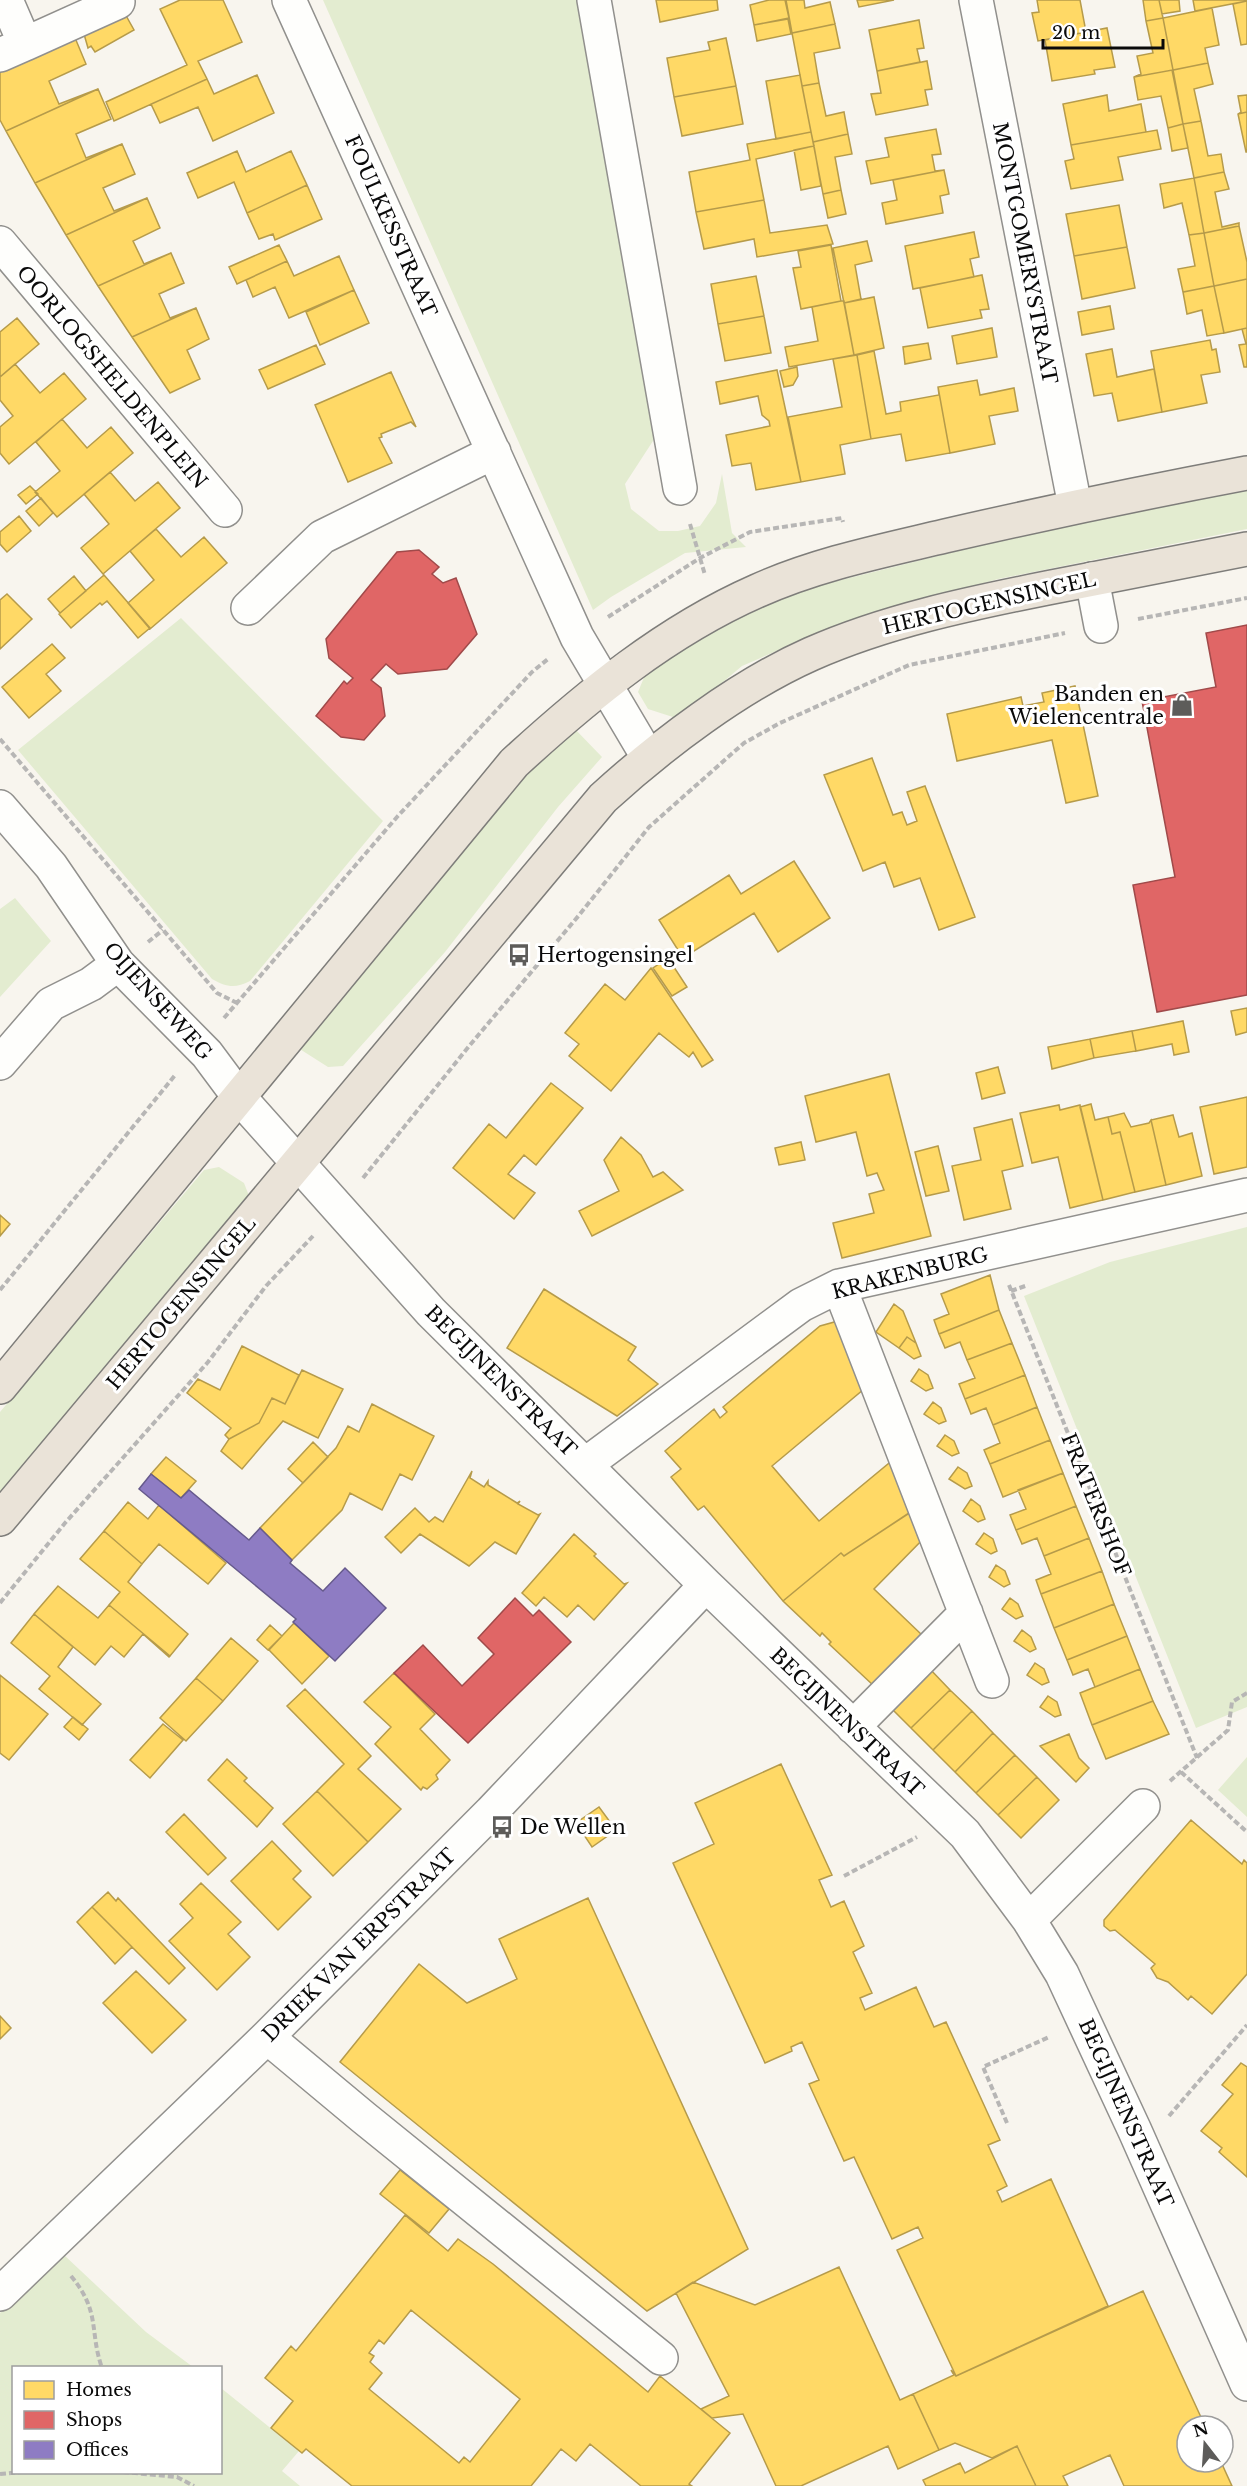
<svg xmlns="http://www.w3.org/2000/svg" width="1247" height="2486" viewBox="0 0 1247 2486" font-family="'Libre Baskerville',serif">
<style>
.green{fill:#e3ecd0}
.homes{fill:#ffd966;stroke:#b69b4a;stroke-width:1.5;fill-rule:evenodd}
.shops{fill:#e06666;stroke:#a04a4a;stroke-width:1.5}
.offices{fill:#8e7cc3;stroke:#665a8c;stroke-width:1.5}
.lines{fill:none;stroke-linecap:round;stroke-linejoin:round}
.minor-casing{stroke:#91908d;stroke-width:36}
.major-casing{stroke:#7e7d7a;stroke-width:36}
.path{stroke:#b7b6b5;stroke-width:4;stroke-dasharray:6 3;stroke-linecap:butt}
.minor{stroke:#fefefc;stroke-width:33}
.major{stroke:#eae3d8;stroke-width:33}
.labels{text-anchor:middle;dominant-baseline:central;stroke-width:6;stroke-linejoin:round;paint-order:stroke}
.street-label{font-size:20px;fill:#0a0a0a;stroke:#fff}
.poi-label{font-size:20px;fill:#0a0a0a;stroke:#fff;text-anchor:start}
</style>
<rect width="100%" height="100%" fill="#f8f5ee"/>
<path class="green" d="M323 0H589L664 424 625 484 631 509 659 531H678L700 526 716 503 722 474 732 533 746 547 685 553 611 597 593 610Z
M1247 490V529L998 579 880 613 804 639 742 666 679 719 648 709 638 692 645 675 659 662 769 598 1038 531Z
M181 618 383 821 250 981C235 989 226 987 212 979L18 750Z
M573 727 602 757 558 807 445 952 343 1066 328 1067 295 1046 554 736Z
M15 898 51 941 0 997V909Z
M219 1167 244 1183 251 1201 0 1495V1412L204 1170Z
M1247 1227V1707L1196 1728 1024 1296 1110 1262Z
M1247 1757V1817L1218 1790Z
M64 2255 146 2332 193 2367 14 2368V2472H220L221 2388 299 2451 282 2471 300 2486H0V2313Z"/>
<path class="homes" d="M180 0H223L242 42 198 61 207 79 114 121 106 102 187 65 160 9Z
M656 0H717L718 10 660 22Z
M769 0H785L789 18 754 25 750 5Z
M786 0H804L805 8 830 2 835 24 792 33Z
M857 0H894L859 7Z
M1037 0H1080L1086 32 1038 41 1032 13 1039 12Z
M1143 0H1159L1163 18 1146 21Z
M1159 0H1179L1180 11 1162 14Z
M1193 0H1247V1L1195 11Z
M1247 1V44L1241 45 1233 4Z
M1212 8 1219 45 1205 48 1208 63 1173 70 1163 18Z
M124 12 134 30 95 52 91 46 88 48 84 34Z
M1163 18 1173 70 1134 77 1141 74 1137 56 1153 53 1146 21Z
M788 19 791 34 757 41 754 25Z
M919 20 924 48 917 49 920 62 877 71 869 30Z
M835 24 840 48 814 53 819 83 802 86 792 33Z
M1107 28 1115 67 1094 70 1095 74 1052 81 1045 40Z
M73 33 86 64 49 81 59 104 98 89 6 131 0 120V65Z
M726 38 736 86 674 97 667 58 710 50 708 42Z
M927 61 932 89 925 90 928 105 876 115 871 94 881 93 877 71Z
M1208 63 1213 84 1194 89 1201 121 1183 124 1173 70Z
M1172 70 1183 124 1168 128 1161 96 1138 100 1134 77Z
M257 75 274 113 213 141 198 107 160 123 151 104 207 79 214 94Z
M800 75 811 132 776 139 766 81Z
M819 83 826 116 844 112 848 134 813 142 802 86Z
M736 86 743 124 682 136 674 97Z
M98 89 111 119 76 134 86 158 122 144 35 183 6 131Z
M1107 95 1109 111 1141 104 1146 132 1071 145 1063 104Z
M1247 95V112L1238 114 1241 112 1238 96Z
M1247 112V152H1246L1238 114Z
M1201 121 1208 156 1221 154 1224 172 1194 178 1183 124Z
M1183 124 1188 148 1172 151 1168 128Z
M936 129 941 154 932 155 935 171 944 170 871 184 866 161 889 157 885 138Z
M1157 130 1161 149 1118 157 1123 180 1071 189 1065 161 1074 159 1071 145Z
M811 132 814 146 756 159 764 200 696 212 689 172 750 160 747 144Z
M848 134 852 154 835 157 841 190 823 194 813 142Z
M122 144 135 174 103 188 114 211 147 198 66 235 35 183Z
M814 146 821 186 801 190 794 150Z
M237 151 246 172 291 151 307 185 247 213 234 182 198 198 187 173Z
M944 170 949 194 940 196 943 213 886 224 882 203 897 200 893 180Z
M1224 172 1229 189 1215 192 1222 227 1239 223V226L1204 233 1194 178Z
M1194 178 1204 233 1189 235 1182 203 1164 208 1160 184Z
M307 185 322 219 275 240 273 234 259 239 247 213Z
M841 190 846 214 828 218 823 194Z
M147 198 160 228 133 241 144 264 171 253 98 286 66 235Z
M764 200 770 233 827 225 833 244 757 257 754 239 704 249 696 212Z
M1119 205 1127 247 1074 256 1066 214Z
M1239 226 1247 262V279L1214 286 1204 233Z
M974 232 979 257 970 259 974 277 913 289 905 246Z
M1204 233 1214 286 1183 292 1178 269 1195 266 1189 235Z
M867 241 872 261 855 265 861 299 844 303 833 248Z
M279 245 287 261 237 284 229 267Z
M831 245 841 301 801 309 793 268 801 267 798 251Z
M1127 247 1135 288 1082 299 1074 256Z
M171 253 184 283 159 294 170 318 196 308 132 337 98 286Z
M339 256 354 290 289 318 275 287 253 297 246 280 287 261 294 276Z
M982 275 989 309 980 310 982 318 928 328 920 288Z
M756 276 764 316 718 324 711 284Z
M1247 279V328L1224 333 1214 286Z
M1214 286 1224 333 1207 336 1202 310 1187 314 1183 292Z
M354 290 369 323 320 345 306 312Z
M874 297 884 348 854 355 844 303Z
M841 301H844L854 355 789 367 785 347 818 341 812 307Z
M1110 306 1114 329 1082 335 1078 312Z
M196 308 209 339 187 350 200 379 170 393 132 337Z
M764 316 771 353 725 361 718 324Z
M17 318 39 344 0 377V332Z
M992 328 997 357 957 364 952 336Z
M1247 328V367H1244L1239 345 1246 344 1242 329Z
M1210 340 1212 350 1216 349 1220 372 1201 375 1207 403 1162 412 1151 351Z
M928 343 931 359 905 364 903 347Z
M316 345 325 364 268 389 259 370Z
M1112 349 1117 377 1154 369 1162 412 1118 421 1112 393 1094 396 1086 354Z
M874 351 886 414 901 411 900 402 939 395 938 387 950 453 906 461 901 434 871 439 857 355Z
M857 355 871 439 840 445 845 474 801 482 788 417 842 407 833 359Z
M15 364 40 393 64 373 86 399 9 464 0 453V427L13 416 0 400V377Z
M797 367 798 376 793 385 784 387 780 371Z
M777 370 801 482 756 490 751 463 732 466 726 435 770 426 769 421 762 415 758 396 720 404 716 382Z
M391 372 416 427 411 422 381 434 382 437 379 438 392 463 348 482 315 405Z
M977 380 980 395 1014 388 1018 411 989 416 995 444 950 453 938 387Z
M62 419 87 448 111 427 133 453 57 517 35 492 60 471 36 442Z
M110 472 135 501 158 482 180 508 103 574 81 548 109 524 84 494Z
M30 486 38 494 26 504 18 495Z
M41 498 53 513 39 526 26 511Z
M19 516 31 531 7 552 0 544V532Z
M156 529 181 557 204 537 227 563 150 629 128 603 154 580 130 551Z
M104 575 150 628 138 638 107 601 102 605 100 603 71 628 59 614Z
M74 576 86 591 60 613 48 599Z
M7 594 32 619 0 649V600Z
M52 644 65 658 46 674 61 691 29 718 2 687Z
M1075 686 1098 796 1066 803 1052 740 957 761 947 714 1021 697 1023 706 1044 702 1042 693Z
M872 758 893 815 902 812 907 825 917 821 907 792 925 786 975 917 939 930 920 878 894 887 885 862 863 871 824 775Z
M794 861 830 918 778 952 754 913 683 958 659 920 729 875 741 894Z
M668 958 687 987 672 996 653 968Z
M651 968 713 1060 702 1067 693 1052 689 1057 659 1033 611 1091 569 1056 579 1044 565 1033 605 984 625 1000Z
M1247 1008V1032L1236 1035 1231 1011Z
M1183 1021 1189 1052 1174 1055 1172 1044 1136 1051 1132 1031Z
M1132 1031 1136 1051 1094 1058 1090 1039Z
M1090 1039 1094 1058 1052 1069 1048 1047Z
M998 1067 1005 1093 982 1099 976 1073Z
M889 1074 931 1236 842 1258 833 1223 874 1213 869 1194 884 1190 877 1173 867 1176 856 1132 816 1142 805 1096Z
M551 1083 583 1108 536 1165 524 1155 508 1174 535 1193 514 1219 453 1168 489 1124 506 1138Z
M1247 1097V1167L1214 1174 1200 1107Z
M1091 1104 1095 1120 1108 1117 1112 1134 1120 1132 1135 1192 1103 1200 1080 1107Z
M1059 1105 1060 1110 1080 1105 1103 1200 1070 1208 1058 1157 1032 1163 1020 1113Z
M1124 1113 1131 1127 1149 1123 1151 1120 1166 1185 1135 1192 1120 1132 1112 1134 1108 1117Z
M1173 1115 1179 1137 1192 1133 1202 1176 1166 1185 1151 1120Z
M1012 1119 1023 1166 1002 1171 1011 1209 964 1220 952 1166 981 1160 974 1128Z
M621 1137 641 1155 653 1177 663 1172 683 1190 592 1236 579 1211 619 1191 604 1160Z
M801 1142 805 1160 779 1165 775 1148Z
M938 1146 949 1191 926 1196 915 1152Z
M0 1215 10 1224 0 1236Z
M990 1275 999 1310 939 1334 934 1320 949 1314 941 1294Z
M544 1289 636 1347 628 1360 658 1384 617 1416 507 1348Z
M894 1304 903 1311 916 1343 907 1337 899 1348 876 1332Z
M999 1310 1012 1343 967 1360 960 1342 945 1348 939 1334Z
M838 1321 864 1389 772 1466 819 1521 894 1459 915 1509 844 1556 841 1553 783 1601 704 1506 698 1510 671 1477 681 1469 665 1451 714 1409 720 1418 727 1412 723 1407 820 1326Z
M907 1337 916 1343 921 1356 914 1359 899 1348Z
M1012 1343 1025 1375 965 1399 959 1384 975 1378 967 1360Z
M242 1346 299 1375 285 1404 272 1398 259 1423 229 1439 225 1435 231 1428 187 1393 198 1379 220 1390Z
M919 1369 928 1375 933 1388 926 1391 911 1381Z
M302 1370 343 1389 318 1438 283 1421 242 1469 221 1451 229 1439 259 1423 272 1398 285 1404Z
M1025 1375 1037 1407 993 1425 986 1408 971 1414 965 1399Z
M933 1402 941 1408 946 1421 939 1424 924 1414Z
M372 1404 434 1436 412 1480 400 1474 382 1510 350 1493 342 1510 292 1560 260 1528 336 1448 348 1426 359 1432Z
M1037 1407 1050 1440 990 1464 984 1450 1000 1443 993 1425Z
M945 1435 954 1441 959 1453 952 1456 937 1446Z
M1050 1440 1063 1473 1003 1497 990 1464Z
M313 1442 328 1457 303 1483 288 1469Z
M166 1457 196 1481 181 1498 151 1474Z
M958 1467 967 1473 972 1486 965 1489 949 1479Z
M472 1471 470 1478 484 1487 488 1481V1485L517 1503 520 1501 518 1504 538 1515 540 1514 516 1554 495 1542 469 1566 420 1534 401 1553 385 1537 415 1508 429 1522 435 1517 443 1522Z
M1063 1473 1076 1506 1016 1530 1010 1515 1026 1509 1018 1490Z
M971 1499 980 1506 985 1519 978 1522 963 1511Z
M128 1502 148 1519 159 1505 226 1563 208 1584 159 1544 142 1564 104 1531Z
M1076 1506 1089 1538 1044 1556 1037 1538 1022 1544 1016 1530Z
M917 1508 928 1534 874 1589 923 1636 874 1686 829 1644 831 1642 822 1633 820 1636 783 1601 841 1553 844 1556Z
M104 1531 142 1564 128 1582 188 1634 170 1656 109 1605 120 1592 80 1559Z
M984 1533 993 1539 997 1551 991 1554 976 1544Z
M574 1534 596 1554 594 1556 624 1584 627 1583 594 1620 578 1605 567 1617 544 1597 536 1606 522 1593Z
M1089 1538 1102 1571 1041 1594 1036 1580 1051 1574 1044 1556Z
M996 1565 1005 1571 1010 1584 1004 1587 989 1577Z
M1102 1571 1114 1604 1054 1628 1041 1594Z
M58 1586 98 1618 109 1605 170 1656 169 1657 143 1634 124 1657 111 1646 95 1665 34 1614Z
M1010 1598 1018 1604 1023 1616 1016 1619 1002 1609Z
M1114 1604 1127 1636 1067 1660 1054 1628Z
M34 1614 73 1647 58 1667 101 1704 82 1725 39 1689 50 1676 11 1643Z
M294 1623 329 1656 302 1684 269 1650Z
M270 1625 282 1636 268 1650 257 1640Z
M1022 1630 1031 1637 1036 1649 1030 1652 1014 1641Z
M1127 1636 1140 1669 1095 1687 1088 1669 1073 1675 1067 1660Z
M231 1638 258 1661 223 1701 196 1678Z
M1035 1663 1044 1669 1049 1682 1042 1685 1027 1675Z
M928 1667 950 1690 911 1728 889 1706Z
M1140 1669 1153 1701 1092 1725 1080 1693Z
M394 1673 435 1714 420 1729 450 1760 436 1775 438 1779 427 1789 423 1787 421 1790 375 1744 391 1727 364 1702Z
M0 1675 48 1714 9 1760 0 1753Z
M196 1678 223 1701 186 1741 160 1718Z
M305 1689 371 1756 358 1769 401 1809 368 1842 317 1791 344 1764 287 1706Z
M950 1690 972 1711 933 1750 911 1728Z
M1048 1696 1057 1702 1061 1715 1055 1717 1040 1707Z
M1153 1701 1169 1734 1106 1759 1092 1725Z
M972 1711 993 1733 955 1772 933 1750Z
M73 1717 88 1729 79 1740 64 1727Z
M163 1724 183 1740 150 1778 130 1760Z
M993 1733 1015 1755 976 1793 955 1772Z
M1069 1734 1079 1758 1089 1768 1076 1782 1040 1746Z
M1015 1755 1037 1777 998 1815 976 1793Z
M227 1759 247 1778 244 1781 273 1808 257 1827 208 1780Z
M781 1764 832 1875 819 1880 831 1907 844 1901 864 1946 853 1952 872 1993 860 1998 865 2010 916 1987 934 2027 946 2022 1000 2140 988 2145 1007 2186 997 2191 1002 2202 1051 2179 1108 2306 956 2376 897 2250 923 2238 918 2227 892 2239 854 2157 844 2161 809 2084 819 2080 802 2042 791 2047 792 2051 765 2063 673 1863 714 1844 695 1803Z
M1037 1777 1059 1800 1021 1838 998 1815Z
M317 1791 368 1842 333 1876 283 1824Z
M599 1807 616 1830 592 1847 576 1823Z
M184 1814 226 1858 208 1875 166 1832Z
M1191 1820 1242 1864 1244 1860 1247 1863V1974L1212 2014 1191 1996 1188 2000 1168 1982 1157 1978 1151 1968 1155 1964 1115 1930 1110 1931 1104 1926V1920Z
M272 1841 301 1871 293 1879 311 1897 278 1930 231 1881Z
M201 1883 241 1922 228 1934 250 1957 217 1990 169 1941 193 1918 180 1904Z
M108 1892 116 1901 118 1898 185 1968 169 1984 92 1907Z
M588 1898 748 2249 647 2311 340 2062 419 1964 467 2003 517 1979 499 1939Z
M92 1907 132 1947 115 1964 77 1922Z
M136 1971 186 2020 152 2053 103 2003Z
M0 2016 11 2028 0 2039Z
M1241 2063 1247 2067V2177L1219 2152 1222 2148 1201 2131 1233 2094 1222 2085Z
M400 2170 449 2209 429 2233 380 2194Z
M405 2215 448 2251 458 2239 493 2264 648 2392 660 2376 730 2433 689 2484 692 2486H641L590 2444 576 2461 561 2449 531 2486H352L306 2449 302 2453 271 2428 293 2401 265 2378 291 2346 296 2351ZM411 2310 520 2399 470 2462 464 2457 459 2463 369 2389 382 2373 370 2362 374 2356 369 2353 379 2340 384 2344Z
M839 2267 900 2400 913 2394 939 2450 898 2469 888 2446 801 2486H776L743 2414 712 2418 701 2409 729 2396 676 2293 693 2282 755 2305Z
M1143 2291 1205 2426H1187V2462H1221L1232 2486H1124L1110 2455 1063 2476 1068 2486H1036L1017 2446 992 2458 955 2443 939 2450 913 2394 954 2375 951 2370 956 2376Z
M1017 2446 1036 2486H926L923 2480 960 2463 965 2473Z"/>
<path class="shops" d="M419 550 439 567 432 574 443 583 456 578 477 634 447 669 398 674 386 664 371 680 381 688 385 716 364 740 341 737 316 716 344 681 347 684 353 678 329 658 326 639 397 552Z
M1247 625V995L1157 1012 1133 885 1175 877 1142 701 1216 687 1206 633Z
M515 1598 533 1616 539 1610 571 1642 468 1743 394 1673 423 1645 462 1686 494 1654 478 1638Z"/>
<path class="offices" d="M151 1474 181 1498 189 1490 249 1540 260 1528 292 1560 290 1563 323 1591 345 1568 386 1608 335 1661 293 1622 296 1619 139 1489Z"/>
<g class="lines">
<g class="minor-casing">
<path id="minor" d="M289 0 577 637 648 757
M594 0 680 488
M976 0 1075 506
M25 44 118 2
M0 55 25 44 6 0
M0 243 225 510
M1092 579 1101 626
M248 608 322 537 494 452
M0 807 51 866 118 964 207 1054 239 1097 431 1312 706 1585 965 1834 1029 1920 1062 1974 1135 2131 1247 2384
M0 1063 51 1004 91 984 118 964
M839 1286 992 1681
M586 1464 801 1305 839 1286 1247 1195
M853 1727 966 1613
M1029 1920 1143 1806
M267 2037 363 2117 661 2358
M0 2294 267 2037 491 1812 706 1585"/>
</g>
<g class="major-casing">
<path id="major" d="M0 1387 514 763C587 696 666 631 757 591 817 564 882 551 945 536 1045 513 1146 492 1247 473
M0 1519 603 798C661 745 739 686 811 654 886 621 967 604 1047 588 1113 575 1180 562 1247 549"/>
</g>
<path class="path" d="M690 524 705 575
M608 617 700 558 750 532 842 518 843 522
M1138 619 1247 598
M0 739 217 993 237 1003
M148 942 163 930
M224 1018 397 817 532 672 548 659
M363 1178 470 1045 580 914 649 827 744 743 780 723 909 665 1065 633
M1009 1285 1197 1758
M0 1290 176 1074
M1011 1291 1028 1285
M0 1603 65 1523 208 1362 266 1286 313 1236
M1181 1772 1247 1832
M1170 1781 1228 1730 1232 1702 1247 1693
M844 1876 917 1837
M1169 2116 1247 2025
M1007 2123 983 2067 1049 2037
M71 2276C101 2312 89 2331 102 2368
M123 2472 177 2477 194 2486
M0 2474 21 2472"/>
<use href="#minor" class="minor"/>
<use href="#major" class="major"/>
</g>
<defs>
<g id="shop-bare" transform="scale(1.8)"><path d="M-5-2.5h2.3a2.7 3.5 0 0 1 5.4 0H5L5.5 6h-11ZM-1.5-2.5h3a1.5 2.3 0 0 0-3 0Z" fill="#5d5c5a" stroke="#fff" stroke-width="2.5" paint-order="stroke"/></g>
<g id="bus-bare" transform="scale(1.8)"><path d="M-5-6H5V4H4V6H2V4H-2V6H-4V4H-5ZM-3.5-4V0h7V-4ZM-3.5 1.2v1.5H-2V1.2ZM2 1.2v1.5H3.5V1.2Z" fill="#5d5c5a" stroke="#fff" stroke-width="2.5" paint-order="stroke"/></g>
</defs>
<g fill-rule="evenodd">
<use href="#shop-bare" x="1182" y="705"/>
<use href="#bus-bare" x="519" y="955"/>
<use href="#bus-bare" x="502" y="1827"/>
</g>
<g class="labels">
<g class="street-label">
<text transform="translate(391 226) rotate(66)">FOULKESSTRAAT</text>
<text transform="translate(1025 253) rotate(79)">MONTGOMERYSTRAAT</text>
<text transform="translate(112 377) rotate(50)">OORLOGSHELDENPLEIN</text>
<text transform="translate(989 603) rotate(-13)">HERTOGENSINGEL</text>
<text transform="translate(158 1001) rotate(48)">OIJENSEWEG</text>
<text transform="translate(910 1273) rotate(-14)">KRAKENBURG</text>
<text transform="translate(181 1303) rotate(-50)">HERTOGENSINGEL</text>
<text transform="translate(501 1381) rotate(45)">BEGIJNENSTRAAT</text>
<text transform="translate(1096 1505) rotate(68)">FRATERSHOF</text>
<text transform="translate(847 1722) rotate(44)">BEGIJNENSTRAAT</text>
<text transform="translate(359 1945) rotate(-45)">DRIEK VAN ERPSTRAAT</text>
<text transform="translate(1126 2113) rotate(66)">BEGIJNENSTRAAT</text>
</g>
<g class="poi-label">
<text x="1164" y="694" text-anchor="end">Banden en<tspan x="1164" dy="23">Wielencentrale</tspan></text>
<text x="537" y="955">Hertogensingel</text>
<text x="520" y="1827">De Wellen</text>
</g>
</g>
<rect x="12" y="2366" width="210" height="108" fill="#ffffff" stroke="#9d9d9d" stroke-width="1.5"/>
<rect x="24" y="2381" width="30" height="18" fill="#ffd966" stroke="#9d9d9d" stroke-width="1.5"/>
<text x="66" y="2396" font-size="18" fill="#0a0a0a">Homes</text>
<rect x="24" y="2411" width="30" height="18" fill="#e06666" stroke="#9d9d9d" stroke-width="1.5"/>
<text x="66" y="2426" font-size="18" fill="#0a0a0a">Shops</text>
<rect x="24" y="2441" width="30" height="18" fill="#8e7cc3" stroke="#9d9d9d" stroke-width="1.5"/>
<text x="66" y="2456" font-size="18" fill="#0a0a0a">Offices</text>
<g transform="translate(1205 2444) rotate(343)"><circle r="28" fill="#ffffff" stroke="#9d9d9d" stroke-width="1.5"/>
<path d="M0-4.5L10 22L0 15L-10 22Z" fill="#5d5c5a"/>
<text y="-9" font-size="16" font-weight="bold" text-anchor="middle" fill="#0a0a0a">N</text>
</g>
<path d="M1043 39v9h120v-9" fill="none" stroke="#0a0a0a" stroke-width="3"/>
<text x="1052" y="39" font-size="18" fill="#0a0a0a" stroke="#ffffff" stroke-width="4.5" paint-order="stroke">20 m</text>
</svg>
